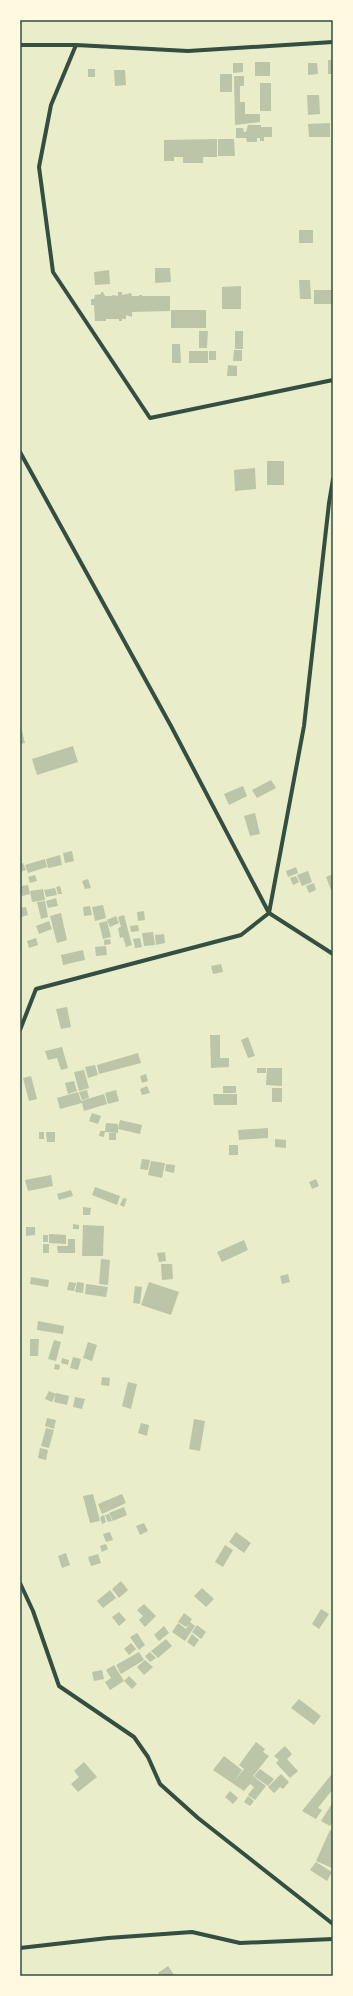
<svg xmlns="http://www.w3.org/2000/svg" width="353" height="1996" viewBox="0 0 353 1996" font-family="'Source Serif 4',serif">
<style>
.building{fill:#bcc5a7}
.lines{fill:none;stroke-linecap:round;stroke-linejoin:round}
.minor{stroke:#344e41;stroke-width:4}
.neatline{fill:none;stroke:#344e41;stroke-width:1.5}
</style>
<rect width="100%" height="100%" fill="#e9edc9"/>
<path class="building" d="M328 60H333V74H328Z
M255 62H270V76H255Z
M233 63H243V72L233 73Z
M308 63H317L318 74 308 75Z
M88 69H95V77H88Z
M114 70H125L126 85 115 86Z
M220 74H232V92H220Z
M234 76H244V86H240V102H245V114H260V122L235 125Z
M260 83H271V111H260Z
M307 95H319L320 114 308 115Z
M330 123V137H309L308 124Z
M248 125H261V127H272V137H264V141H260V138H257V142H247L246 138H236V128H243L244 132H246Z
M217 139V157H203V163H183V157H174V161H164V140Z
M218 139H234L235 156H218Z
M299 230H313V243H299Z
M155 268H170L171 282 155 283Z
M109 270 110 284 95 285 94 272Z
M299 280H310L311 299H300Z
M241 286V309H222V287Z
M314 290H333V304H314Z
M101 292H103L105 296H112V295L118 296V292H122V295L131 293 132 296H139V295H142V296H170V311L132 312V317L126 315V319H122V321H119V319H106V321H95L94 305H91V299H94L95 295 101 294Z
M171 310H206V328H171Z
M199 331H208L207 348H199Z
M235 331H243V349H235Z
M172 344H180L181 363H172Z
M234 350H242V361H233Z
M189 351H208V363H189Z
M209 351H216V360H209Z
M228 365 237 366V376H227Z
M267 461H284V485H267Z
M255 468 256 489 235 491 234 470Z
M22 731 25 743 20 744V732Z
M73 746 78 762 37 775 32 759Z
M271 780 276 788 257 798 252 790Z
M243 786 247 796 229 805 224 794Z
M255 813 260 834 250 836 244 816Z
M72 851 74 861 65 863 63 853Z
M60 855 62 865 48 868 46 859Z
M45 859 47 867 28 873 25 865Z
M23 863 26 870 20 872V864Z
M296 867 298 873 288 877 286 871Z
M308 871 312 882 302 886 297 875Z
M333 874V889L331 890 326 877Z
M35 875 37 881 30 883 28 877Z
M296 876 299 882 293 885 290 878Z
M88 879 91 888 85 889 82 881Z
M314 883 316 890 309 893 306 886Z
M28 885 30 894 22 896 20 886Z
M60 886 62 894H58L56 887Z
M55 888 57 895 46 897 44 890Z
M43 889 45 900 32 902 30 891Z
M56 898 58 906 48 908 46 901Z
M45 901 48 917 41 919 37 902Z
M103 905 106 918 95 921 92 907Z
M90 906 92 915 84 916 83 907Z
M26 907 28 915 21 917 20 908Z
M144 911 145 920 138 921 137 912Z
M61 913 67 940 57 943 50 916Z
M124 915 132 945 126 947 123 937 120 938 118 928 121 927 118 917Z
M116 916 119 923 110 927 107 920Z
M49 921 52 929 39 934 36 926Z
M107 921 111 937 103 939 99 923Z
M138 925 139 931 131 932 130 926Z
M153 932 155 945 144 946 142 933Z
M164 934 165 943 156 945 155 935Z
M36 938 38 945 29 948 27 941Z
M140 938 142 947 135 948 133 939Z
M110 939 111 944 104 945V940Z
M106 946 107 955 96 956 95 947Z
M83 950 85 960 63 965 61 955Z
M221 964 223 972 213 974 211 966Z
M67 1007 71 1027 61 1029 56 1009Z
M210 1035H220V1058H229V1067L211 1068Z
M248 1037 255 1056 248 1058 241 1040Z
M62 1047 68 1068 61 1070 57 1058 48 1060 45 1051Z
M138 1053 141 1063 99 1074 97 1065Z
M95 1065 98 1075 88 1078 85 1067Z
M257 1068H266V1073H257Z
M267 1068H282V1086L266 1085Z
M84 1070 89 1088 79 1091 74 1072Z
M146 1074 148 1081 142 1083 140 1076Z
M31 1076 37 1099 29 1101 23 1078Z
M74 1081 77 1091 68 1094 65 1083Z
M147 1086 150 1093 142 1095 140 1089Z
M223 1086H236V1093H223Z
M272 1088H282V1102H272Z
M87 1090 89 1098 82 1100 79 1092Z
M116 1090 119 1101 108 1104 105 1093Z
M78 1092 81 1101 104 1094 107 1104 84 1111 82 1103 60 1109 57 1098Z
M213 1094H237V1105H214Z
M92 1113 101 1116 98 1124 89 1121Z
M120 1120 142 1125 140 1134 118 1129Z
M106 1123 118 1124V1133L105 1132Z
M268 1128V1138L239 1140 238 1130Z
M100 1131H105L104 1137 99 1136Z
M39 1132H44V1139H39Z
M46 1132H55V1142H47Z
M109 1133H116V1140H109Z
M275 1139 286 1140V1148L275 1147Z
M229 1145H238V1155H229Z
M142 1159 150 1160 148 1170 140 1169Z
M151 1161 165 1163 162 1178 148 1175Z
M166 1164 175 1165 174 1173 165 1171Z
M51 1175 53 1186 28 1191 25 1180Z
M316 1179 319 1186 312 1189 309 1182Z
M95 1187 120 1196 117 1205 92 1195Z
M71 1190 73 1196 59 1200 57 1194Z
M123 1198 127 1199 124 1207 120 1205Z
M83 1207 91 1208 90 1215H83Z
M73 1224 79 1225V1229H73Z
M83 1225 104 1226 103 1256H82Z
M26 1227H35V1235L26 1236Z
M49 1234 66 1235V1244L49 1243Z
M43 1235H48V1242H43Z
M68 1239H75V1253H58L57 1246H68Z
M244 1240 248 1250 222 1262 217 1252Z
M43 1244H49V1253H43Z
M165 1252 166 1261 159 1262 157 1253Z
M101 1259 110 1260 108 1285 99 1284Z
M161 1264H172L173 1279 162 1280Z
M288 1274 290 1282 282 1284 280 1276Z
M31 1277 49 1280 48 1287 30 1284Z
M69 1282 76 1283 74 1291 67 1290Z
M77 1282 84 1283 83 1293 75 1292Z
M149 1282 179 1292 171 1315 141 1305Z
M86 1284 108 1287 106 1297 85 1294Z
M135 1286 142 1287 140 1304 133 1303Z
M38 1321 64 1326 63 1334 37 1330Z
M30 1339H39L38 1356H30Z
M54 1340 61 1342 56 1361 48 1359Z
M88 1342 97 1345 92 1361 83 1358Z
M73 1357 81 1359 78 1370 70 1368Z
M62 1358 69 1360 68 1365 61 1363Z
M55 1364 60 1365 59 1370 54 1369Z
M102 1377 110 1378 109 1386 101 1385Z
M128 1382 137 1384 131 1409 122 1406Z
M49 1391 56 1394 52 1402 45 1399Z
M56 1393 69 1396 67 1405 54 1402Z
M75 1397 85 1399 82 1409 73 1407Z
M47 1418 56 1420 54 1429 45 1426Z
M194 1419 205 1421 200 1451 189 1449Z
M141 1423 149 1425 147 1436 138 1433Z
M46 1428 54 1430 49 1448 41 1446Z
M40 1448 48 1450 46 1460 38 1458Z
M93 1494 100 1521 90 1523 83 1496Z
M122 1494 126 1503 102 1514 98 1504Z
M124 1507 127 1515 113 1521 109 1513Z
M109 1514 112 1521 108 1522 105 1515Z
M104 1515 106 1522 102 1524 100 1517Z
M144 1523 148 1531 140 1535 136 1526Z
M110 1532 113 1540 106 1542 103 1534Z
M236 1532 251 1543 244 1553 229 1542Z
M106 1544 108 1549 102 1552 100 1546Z
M225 1545 233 1550 223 1567 215 1562Z
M66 1553 70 1565 62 1568 58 1556Z
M98 1554 101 1563 91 1566 88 1557Z
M121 1581 128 1590 119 1598 112 1589Z
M202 1588 214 1599 206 1607 194 1596Z
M110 1590 116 1598 103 1608 97 1601Z
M144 1604 156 1616 145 1627 139 1620 143 1616 137 1610Z
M321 1609 329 1614 319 1629 312 1624Z
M119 1612 126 1620 119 1626 112 1617Z
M184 1613 192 1619 190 1622 195 1626 185 1641 172 1632 178 1623 186 1629 189 1624 186 1627 178 1622Z
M197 1625 206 1632 201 1639 192 1632Z
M164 1626 169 1633 159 1641 154 1635Z
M137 1633 145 1645 139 1650 130 1637Z
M192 1634 199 1640 194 1647 187 1642Z
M166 1639 172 1646 158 1658 151 1651Z
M131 1643 136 1649 129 1655 124 1649Z
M139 1652 144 1660 121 1674 116 1665Z
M150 1652 156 1658 150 1662 145 1656Z
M145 1660 153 1667 144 1675 137 1667Z
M114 1665 124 1681 110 1690 105 1682 111 1678 106 1670Z
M102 1670 104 1679 94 1681 92 1672Z
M129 1676 137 1684 132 1689 124 1681Z
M299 1699 321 1716 314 1725 291 1708Z
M256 1742 265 1749 263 1752 269 1756 253 1776 266 1786 255 1800 248 1795 254 1787 250 1784 244 1791 213 1770 224 1756 242 1770 235 1780 244 1769 239 1765Z
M285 1746 292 1754 287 1759 298 1771 290 1778 276 1763 279 1760 274 1756Z
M84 1762 97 1777 78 1792 71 1784 79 1777 74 1771Z
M260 1769 274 1779 268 1786 254 1776Z
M281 1774 289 1782 283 1789 280 1787 274 1793 268 1787Z
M331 1775 333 1776V1789L318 1808 322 1810 316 1819 302 1811Z
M230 1791 238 1798 233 1804 225 1797Z
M248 1796 254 1801 250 1806 244 1802Z
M333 1802V1821L330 1826 321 1821Z
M330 1830 333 1831 332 1868 316 1861Z
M316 1862 332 1872 327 1881 310 1870Z
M168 1966 175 1976H160L158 1973Z"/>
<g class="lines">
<path class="minor" d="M20 45H76L188 51 333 42
M76 45 51 105 39 167 53 272 150 418 333 380
M20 452 171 726 269 913 333 954
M20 1030 36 989 241 935 269 913 304 726 329 503 333 479
M20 1583 33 1611 59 1686 134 1737 148 1757 160 1784 198 1818 333 1924
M20 1948 108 1938 192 1932 240 1943 333 1939"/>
</g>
<rect width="353" height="1996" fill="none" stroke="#fefae0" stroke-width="42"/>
<rect x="21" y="21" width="311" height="1954" class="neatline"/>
</svg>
